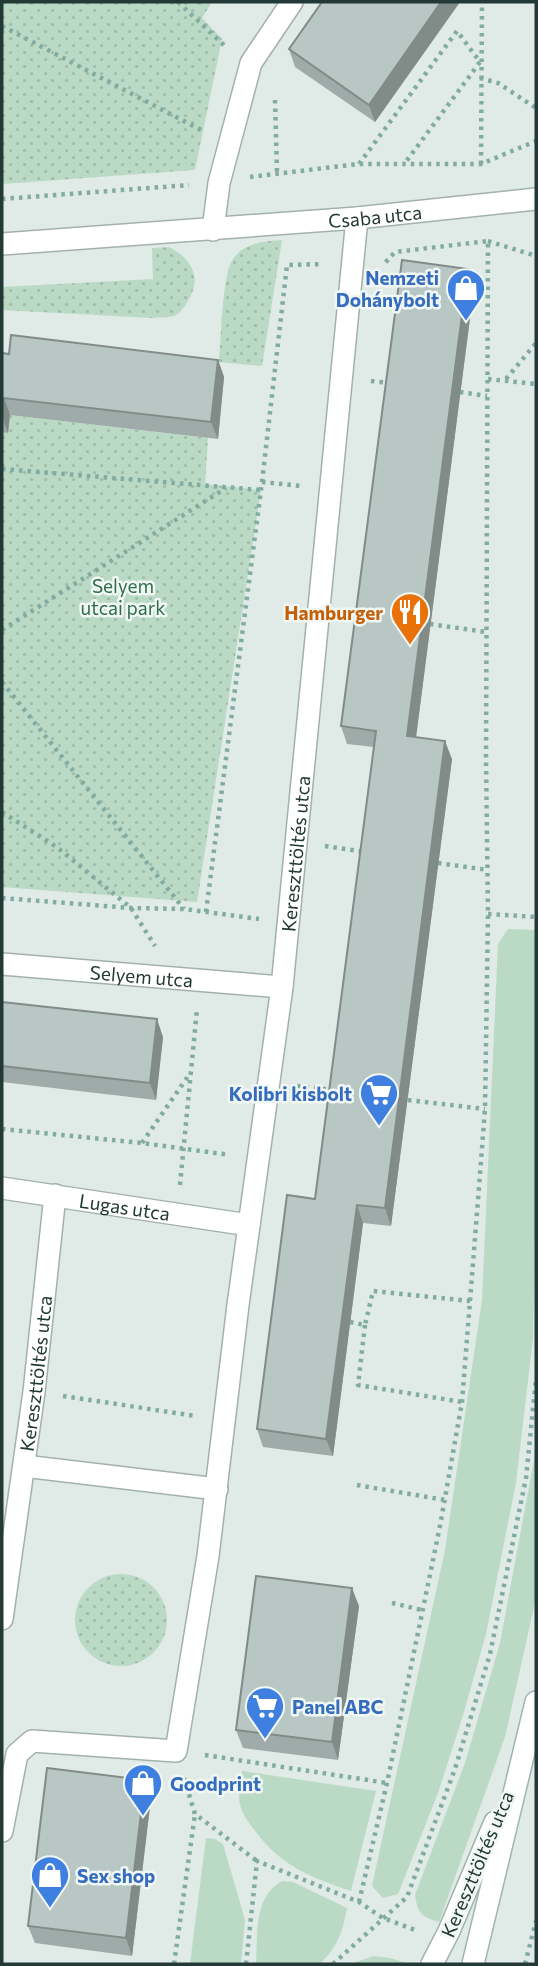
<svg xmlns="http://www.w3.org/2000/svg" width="538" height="1966" viewBox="0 0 538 1966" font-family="Commissioner,sans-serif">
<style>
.grass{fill:#badac5}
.park{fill:url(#park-dots)}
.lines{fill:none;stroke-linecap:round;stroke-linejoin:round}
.street-casing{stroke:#a3b1ad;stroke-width:24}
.secondary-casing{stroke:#a0b5af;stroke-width:24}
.path{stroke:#82aca2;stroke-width:4.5;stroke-dasharray:3.5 5;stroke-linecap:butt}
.street{stroke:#fff;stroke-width:21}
.secondary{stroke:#fff;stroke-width:21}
.wall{fill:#9eaba8}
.shaded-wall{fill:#818b88}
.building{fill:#b8c7c3;stroke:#818b88;stroke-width:2}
.labels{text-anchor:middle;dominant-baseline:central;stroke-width:5;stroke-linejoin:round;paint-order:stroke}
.street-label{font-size:19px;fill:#223935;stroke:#f0f7f4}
.shop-label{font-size:19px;font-weight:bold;fill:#366cbe;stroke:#f0f7f4;text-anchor:start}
.park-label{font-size:19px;fill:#2e6e4c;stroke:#f0f7f4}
.food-label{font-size:19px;font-weight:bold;fill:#c56008;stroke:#f0f7f4;text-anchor:end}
</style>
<defs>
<pattern id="park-dots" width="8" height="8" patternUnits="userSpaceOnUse" patternTransform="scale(1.75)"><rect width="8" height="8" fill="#badac5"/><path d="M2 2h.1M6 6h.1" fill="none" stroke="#a0bcaa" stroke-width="1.8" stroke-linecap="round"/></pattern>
</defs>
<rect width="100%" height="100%" fill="#e0eae6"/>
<path class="grass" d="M508 929 536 930V1190L533 1338 516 1483 486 1634 464 1712 438 1793 398 1894 383 1898 372 1886 445 1550 482 1300 498 944Z
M536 1449V1598L505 1737 439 1922C421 1916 418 1914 415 1895L465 1763 500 1643Z
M242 1771 376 1791 351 1891C311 1877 282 1867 256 1832 248 1822 240 1812 239 1798 239 1790 241 1780 242 1771Z
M206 1838 215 1839 223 1844 245 1920 241 1964H190Z
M282 1881 293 1882 347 1908C343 1932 337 1947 320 1964H256C258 1935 253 1897 282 1881Z
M373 1956 390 1958 410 1964H351Z"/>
<path class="park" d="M2 2H212L202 18 222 39 195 170 2 184Z
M282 240 262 366 219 362C221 340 222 274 233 259 244 243 264 241 282 240Z
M169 247C189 257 202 275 190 297 187 303 182 312 176 315 170 318 160 317 153 318L2 310V287L153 279 152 248Z
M10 415 208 438 205 484 261 490 197 902 2 887V432L8 433Z
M75 1620a46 46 0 1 1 92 0a46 46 0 1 1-92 0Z"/>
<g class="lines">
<g class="street-casing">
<g id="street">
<path d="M213 230 219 183 251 63 292 2"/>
<path id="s1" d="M2 244 357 218 536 199"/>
<path id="s2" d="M2 964 282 987"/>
<path id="s3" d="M2 1188 249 1225"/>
<path d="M24 1466 217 1489"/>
<path id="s4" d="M2 1619 34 1392 55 1195"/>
<path id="s5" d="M2 1831 17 1754 32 1741 176 1751 208 1556 238 1305 282 987 357 218"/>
</g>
</g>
<g class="secondary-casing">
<path id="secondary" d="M432 1964 449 1931 495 1822
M473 1964 536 1702"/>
</g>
<path class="path" d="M178 2 226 47
M2 26 201 130
M480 78 498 83 536 108
M275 100 277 172
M359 164 457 31 480 62 405 163
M481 164 482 2
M250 177 358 164H481L536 141
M2 199 189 185
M488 241 536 256
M488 379 536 384
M506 379 536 343
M371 381 390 383
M460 392 487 396
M2 469 261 490
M262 482 301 486
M430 624 486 632
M2 630 226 488
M2 682 184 909
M2 812 58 848 131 908 155 946
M325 846 365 852
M438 863 488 870
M2 898 131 908 184 909 259 919
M206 912 262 482 287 265 323 264
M488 914 536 917
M297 1086 333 1090
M408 1100 485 1109
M2 1129 142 1143 230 1155
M142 1143 191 1072
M180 1185 197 1009
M350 1322 365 1325 373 1291 470 1301
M365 1325 358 1385 462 1402
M63 1396 196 1416
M357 1485 445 1500
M392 1603 422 1610
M205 1755 387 1783
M184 1778 195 1814 257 1861
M359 1902 387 1783 440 1526 462 1402 478 1200 485 1109 488 914 486 759 488 241 395 252 384 264
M174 1964 195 1814
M246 1964 257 1861 359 1902 383 1918 415 1930
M333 1964 407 1897 455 1769 490 1654 526 1478 536 1379
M525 1964 536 1921"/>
<use href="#street" class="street"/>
<use href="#secondary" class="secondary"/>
</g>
<path class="wall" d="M460 2 375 122 295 67 289 49Z
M468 269 474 287 416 737 452 759 391 1226 363 1223 333 1456 263 1447 257 1429 315 1199 374 747 347 744 341 726Z
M2 353 218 360 224 377 218 439 10 415 8 433 2 432Z
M2 1002 163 1037 156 1100 2 1082Z
M359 1606 338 1760 243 1748 236 1730Z
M145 1780 151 1798 132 1956 35 1943 28 1926Z"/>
<path class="shaded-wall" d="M441 2H460L375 122 369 105Z
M468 269 474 287 414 753 407 736Z
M218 360 224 377 218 439 211 422Z
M4 398 10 415 8 433 2 416Z
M445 741 452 759 391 1226 385 1208Z
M157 1019 163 1037 156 1100 150 1083Z
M357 1205 363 1223 333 1456 326 1439Z
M352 1588 359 1606 338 1760 332 1742Z
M145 1780 151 1798 132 1956 126 1938Z"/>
<path class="building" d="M322 2H441L369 105 289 49Z
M402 260 468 269 407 736 445 741 385 1208 357 1205 326 1439 257 1429 287 1195 315 1199 376 731 341 726Z
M11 335 218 360 211 422 4 398 2 416V353L9 354Z
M2 1002 157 1019 150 1083 2 1066Z
M256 1576 352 1588 332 1742 236 1730Z
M47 1768 145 1780 126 1938 28 1926Z"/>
<defs>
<g id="shop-pin" transform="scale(2.0125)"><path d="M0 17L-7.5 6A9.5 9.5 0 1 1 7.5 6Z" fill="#3f7fe0" stroke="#f0f7f4"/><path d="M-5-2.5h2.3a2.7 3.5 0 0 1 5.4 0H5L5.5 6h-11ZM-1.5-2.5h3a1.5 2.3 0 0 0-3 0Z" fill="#fff"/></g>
<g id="restaurant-pin" transform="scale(2.0125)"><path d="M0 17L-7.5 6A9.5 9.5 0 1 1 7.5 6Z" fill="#e8710a" stroke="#f0f7f4"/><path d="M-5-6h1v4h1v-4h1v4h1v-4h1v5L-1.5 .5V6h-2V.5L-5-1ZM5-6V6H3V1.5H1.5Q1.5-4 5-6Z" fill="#fff"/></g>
<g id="supermarket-pin" transform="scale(2.0125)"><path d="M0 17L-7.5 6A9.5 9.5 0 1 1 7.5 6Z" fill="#3f7fe0" stroke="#f0f7f4"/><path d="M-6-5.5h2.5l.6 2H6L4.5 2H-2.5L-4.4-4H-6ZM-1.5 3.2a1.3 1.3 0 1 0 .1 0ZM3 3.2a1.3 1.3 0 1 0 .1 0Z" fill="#fff"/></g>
</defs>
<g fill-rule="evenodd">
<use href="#shop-pin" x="466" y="288"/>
<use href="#restaurant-pin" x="410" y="612"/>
<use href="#supermarket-pin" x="379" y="1093"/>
<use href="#supermarket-pin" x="265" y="1706"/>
<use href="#shop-pin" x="143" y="1783"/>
<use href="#shop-pin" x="50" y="1875"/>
</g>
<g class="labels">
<g class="street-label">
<text stroke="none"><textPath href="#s1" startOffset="374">Csaba utca</textPath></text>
<text stroke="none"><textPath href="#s5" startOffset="1148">Kereszttöltés utca</textPath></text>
<text stroke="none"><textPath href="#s2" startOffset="140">Selyem utca</textPath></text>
<text stroke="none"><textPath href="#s3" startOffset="124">Lugas utca</textPath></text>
<text stroke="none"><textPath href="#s4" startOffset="248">Kereszttöltés utca</textPath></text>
<text transform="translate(477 1864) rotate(-67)">Kereszttöltés utca</text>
</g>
<g class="shop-label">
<text x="439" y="277" text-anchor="end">Nemzeti<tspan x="439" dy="22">Dohánybolt</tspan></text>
<text x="352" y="1093" text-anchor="end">Kolibri kisbolt</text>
<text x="292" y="1706">Panel ABC</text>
<text x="170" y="1783">Goodprint</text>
<text x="77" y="1875">Sex shop</text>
</g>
<g class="park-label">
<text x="123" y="585">Selyem<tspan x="123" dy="22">utcai park</tspan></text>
</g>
<g class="food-label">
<text x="383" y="612">Hamburger</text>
</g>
</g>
<rect width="538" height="1966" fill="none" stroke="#223935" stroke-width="7"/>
</svg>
